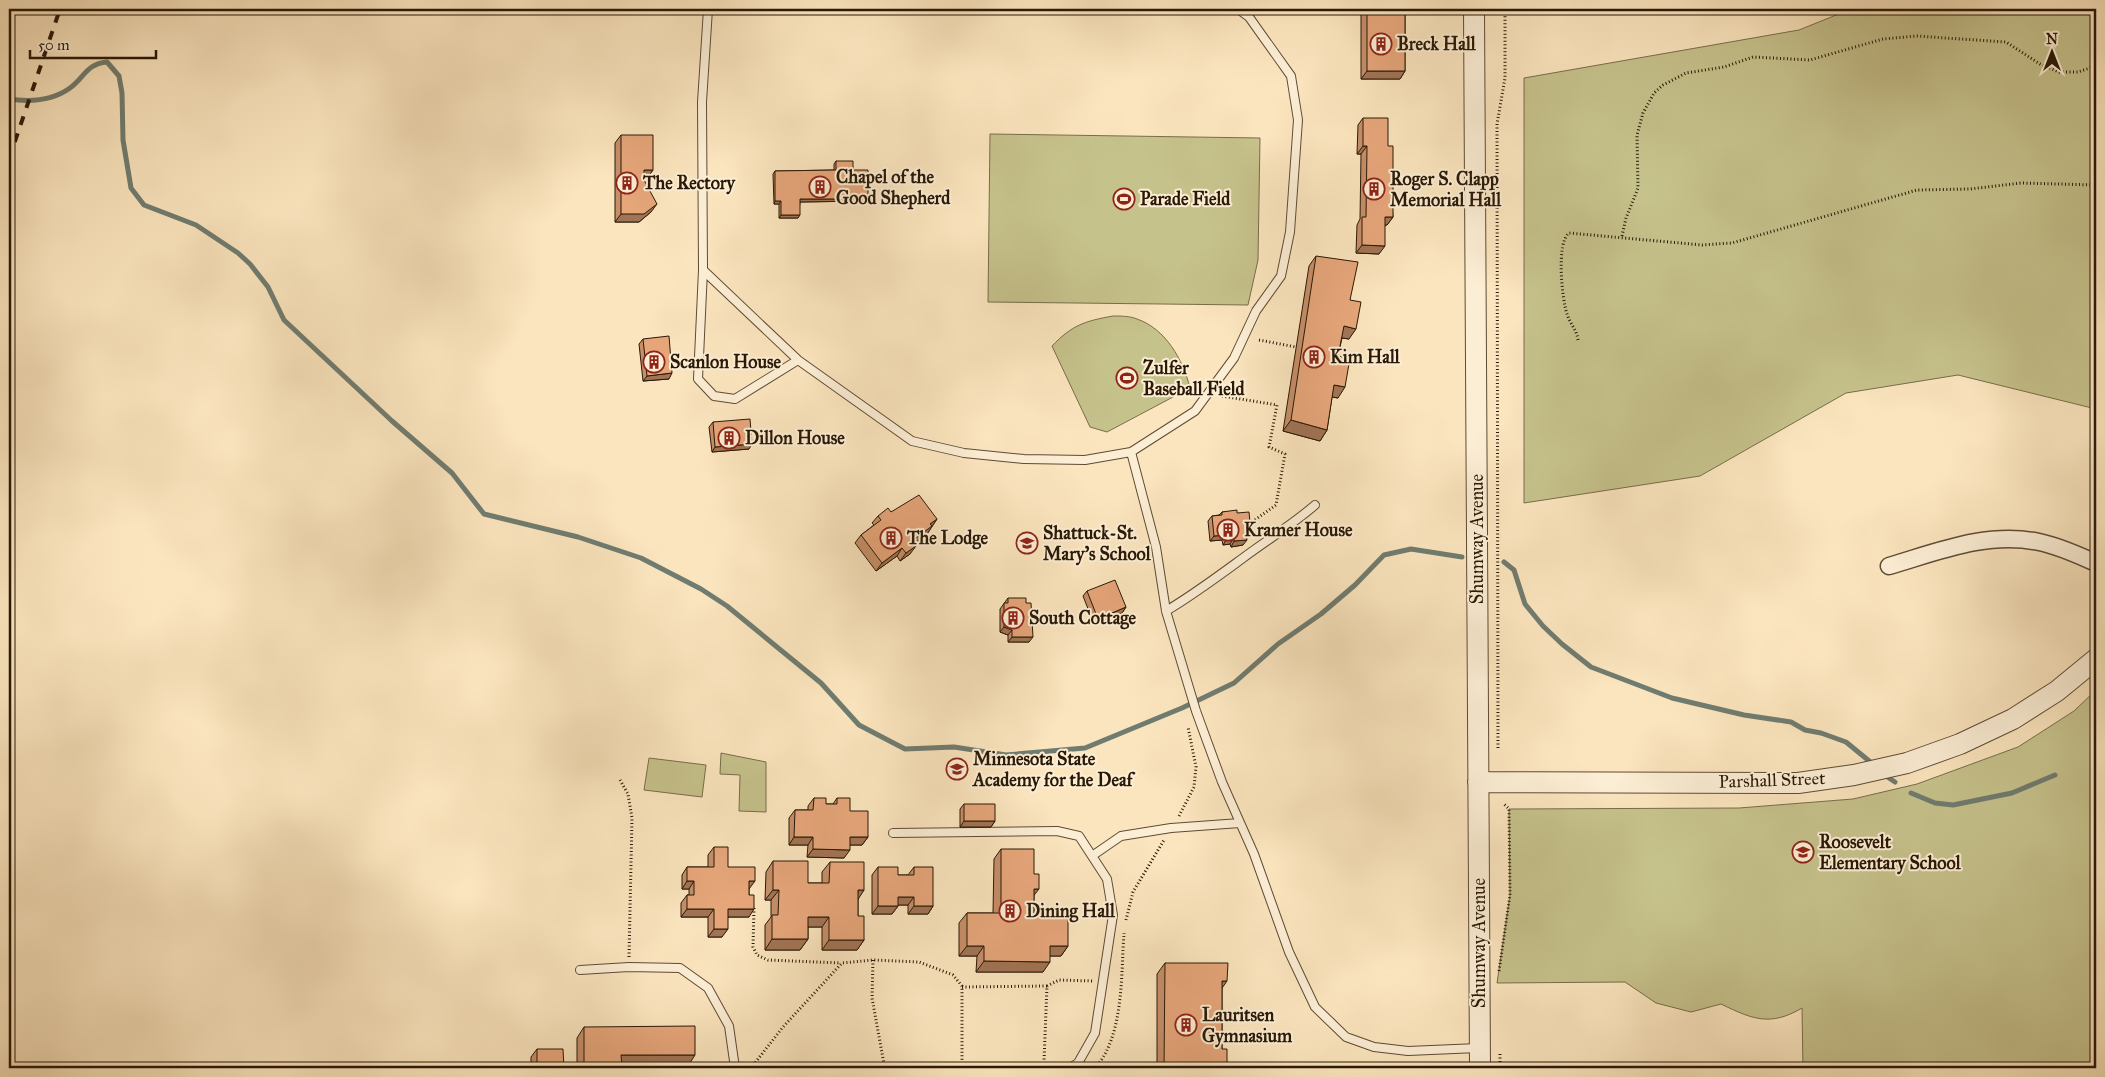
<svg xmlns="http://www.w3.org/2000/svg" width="2105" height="1077" viewBox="0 0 2105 1077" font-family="'IM FELL Great Primer',serif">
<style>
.green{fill:#c6c28c;stroke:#786d49}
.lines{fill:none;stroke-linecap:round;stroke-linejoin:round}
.stream{stroke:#707c70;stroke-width:5}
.service-casing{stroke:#5e4b34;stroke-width:10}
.minor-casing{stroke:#5e4b34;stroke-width:19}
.tertiary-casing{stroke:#5e4b34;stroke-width:22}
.path{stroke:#291806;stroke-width:3;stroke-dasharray:1 2.5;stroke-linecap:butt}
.service{stroke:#fceed5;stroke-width:8}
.minor{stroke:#fceed5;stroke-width:16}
.tertiary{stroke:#fceed5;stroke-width:20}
.rail{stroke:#291806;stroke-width:4;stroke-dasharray:9 9;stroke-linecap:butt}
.wall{fill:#c68f69;stroke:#291806}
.shaded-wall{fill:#a17455;stroke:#291806}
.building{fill:#e6a67a;stroke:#291806}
.labels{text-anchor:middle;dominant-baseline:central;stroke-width:4;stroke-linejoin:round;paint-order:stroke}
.poi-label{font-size:18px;font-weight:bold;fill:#291806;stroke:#fceed5;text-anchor:start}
.street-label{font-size:18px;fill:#291806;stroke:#fceed5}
</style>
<rect width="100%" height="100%" fill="#fbe5be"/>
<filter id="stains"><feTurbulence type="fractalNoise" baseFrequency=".004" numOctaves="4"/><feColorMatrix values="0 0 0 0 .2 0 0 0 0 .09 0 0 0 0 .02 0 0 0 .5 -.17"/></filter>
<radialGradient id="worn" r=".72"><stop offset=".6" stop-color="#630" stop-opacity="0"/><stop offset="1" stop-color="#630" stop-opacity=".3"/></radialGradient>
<path class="green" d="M1851 9H2096V409L1958 375 1846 393 1700 476 1524 503V78L1799 30Z
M990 134 1260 138 1258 260 1248 305 988 302Z
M1113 316C1121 316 1130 316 1137 319 1166 329 1183 360 1190 388L1107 432 1090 427 1052 346C1072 325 1085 321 1113 316Z
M2096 690V1068H1803L1802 1008C1770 1027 1752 1019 1721 1004L1691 1012 1656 1003 1625 982 1497 983 1510 895 1509 809 1739 808 1853 799 1917 784 2018 747 2074 711Z
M721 753 766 762V812L739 811 740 775 720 774Z
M649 758 706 765 702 797 644 790Z"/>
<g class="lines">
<path class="stream" d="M9 99C29 102 52 101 70 88 85 77 86 64 107 62L119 76 122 93 123 140 131 188 144 205 196 225 238 253 250 264 268 287 284 320 392 421 452 473 484 514 578 537 641 558 701 589 727 606 821 683 859 725 905 749 954 747 1006 755 1085 748 1182 708 1234 683 1278 644 1321 614 1355 585 1384 555 1411 549 1462 557
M1504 562 1514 570 1525 604 1543 626 1562 644 1591 667 1672 698 1744 715 1791 722 1805 730 1821 733 1846 742 1874 765
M1889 778 1895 782
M1911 793 1935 803 1953 805 2012 793 2055 775"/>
<g class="service-casing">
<path id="service" d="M708 9 702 102 703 270 798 360 912 441 964 453 1024 459 1085 460 1131 452 1195 411 1234 358 1256 311 1281 276 1290 232 1298 120 1291 76 1249 17 1238 9
M703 270 698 379 714 396 735 399 798 360
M1131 452 1156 547 1166 611 1196 711 1222 782 1254 854 1289 952 1315 1007 1346 1037 1374 1047 1408 1051 1478 1048
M1166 611C1193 595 1217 577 1243 558 1267 540 1292 525 1315 505
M893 833 1057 831 1079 836 1107 879 1113 915 1095 1033 1078 1063 1070 1068
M1092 856 1121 836 1171 828 1240 823
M580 970 629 967 680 968 708 988 729 1026 735 1068"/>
</g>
<g class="minor-casing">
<path id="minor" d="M1889 566C1937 552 1987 531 2039 542 2059 546 2078 555 2096 563"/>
</g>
<g class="tertiary-casing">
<path id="tertiary" d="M1474 9 1480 1068
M1478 782 1798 783 1854 775 1907 763 1960 744 2013 719 2057 691 2096 659"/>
</g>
<path class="path" d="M1622 236 1626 218 1638 188 1637 135 1643 113 1654 93 1663 85 1686 73 1724 67 1753 57 1810 60 1883 39 1916 36 2006 42 2040 64 2059 72H2078L2096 66
M1259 340 1296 347
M1578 340C1577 330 1570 324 1567 314 1562 299 1556 243 1569 233L1702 245 1732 243 1917 190 1970 189 2021 183 2096 185
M1222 396 1277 405 1269 447 1285 454 1276 505 1252 522 1246 524
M1498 748 1497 124 1505 78V9
M620 780 628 794 632 818 629 957
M1179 816 1194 787 1196 767 1188 727
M754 908 753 947 757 955 768 960 841 963
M1126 920 1133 892 1164 840
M873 960 872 998 884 1064
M1499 971 1510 895 1509 809 1504 804
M1047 986 1059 980 1093 981
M962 987 1047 986 1044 1061
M1500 1054V1068
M1096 1067 1136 1068
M751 1068 783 1027 842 963 873 960 919 962 953 975 962 986V1068
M1095 1068C1124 1037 1121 974 1124 933"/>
<use href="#service" class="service"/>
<use href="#minor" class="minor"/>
<use href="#tertiary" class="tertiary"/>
<path class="rail" d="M9 159 60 9"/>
</g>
<path class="wall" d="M1361 9H1405V71L1400 79H1361Z
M1363 118 1388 146 1393 217 1387 225H1385L1379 254 1356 253 1357 225 1360 219 1361 154H1357L1358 125Z
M621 135 653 170 647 178H644L651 212 639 222H615V143Z
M836 161 853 170 868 199 867 201 800 202 798 218H779V204H774L773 174 775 171 834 170V164Z
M1316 256 1350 300 1349 339 1342 338 1338 356V398L1332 397 1327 430 1320 441 1283 431 1309 266Z
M643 339 669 379 643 381 639 344Z
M713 422 749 449 712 452 709 427Z
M891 512 937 519 927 534 914 543 910 554 900 561 897 556 876 571 855 543 861 535 874 525 872 523 878 516Z
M1222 512 1237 513 1251 532 1246 537 1243 545 1231 547 1230 544 1223 545 1222 540 1210 541 1208 521 1212 516 1219 515Z
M1087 591 1126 607 1122 613 1094 624 1083 596Z
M1008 598 1029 642H1008V635L1000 632V609Z
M814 798 826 804H833L837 798 850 811 868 837 862 845H850L844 858 807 857 808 845H789V818L795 810H808V806Z
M964 804 995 821 991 827H960V809Z
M714 847 728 867 749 889V917H728L722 937H708V917H681V903L687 895H689V889H682V875L687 867H708V855Z
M1001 849 1034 895V913L1068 946 1061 956H1050L1043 972H976L977 956H959V923L967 913H993L994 859Z
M773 861 808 883H822V872L830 862 864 890 858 898V916L864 940 857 950H822V927H808V939L800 950H765V925L771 917V900H765L766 872Z
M878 867 898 875H908L914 867 933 906 928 914H908V905H898V906L892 914H872V875Z
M1165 963 1222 988V1049L1227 1068H1157V974Z
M584 1027 688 1066H622V1068H577V1038Z
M537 1049 564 1068H531V1057Z"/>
<path class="shaded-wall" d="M1367 71H1405L1400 79H1361Z
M1363 146H1367L1361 154H1357Z
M644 170H653L647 178H639Z
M800 199H868L867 201 798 202Z
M775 201H781L779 204H774Z
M657 204 651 212 639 222H615L621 214Z
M781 215H800L798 218H779Z
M1385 217H1393L1387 225H1379Z
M1362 245 1385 246 1379 254 1356 253Z
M1344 326 1356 329 1349 339 1336 337Z
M672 373 669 379 643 381 647 376Z
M1334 385 1345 387 1338 398 1327 396Z
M1291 420 1327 430 1320 441 1283 431Z
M752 444 749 449 712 452 715 447Z
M937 519 927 534 907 549 912 541 930 524Z
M1246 532H1251L1247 537 1242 538Z
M1226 535 1222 540 1210 541 1214 536Z
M1234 538 1230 544 1223 545 1226 540Z
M1247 540 1243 545 1231 547 1234 541Z
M916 546 910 554 900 561 906 553Z
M902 548 897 556 876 571 882 563Z
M1126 607 1122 613 1094 624 1098 619Z
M1004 627 1012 630 1008 635 1000 632Z
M1012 637H1033L1029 642H1008Z
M964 821H995L991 827H960Z
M794 837H813L808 845H789Z
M850 837H868L862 845H844Z
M813 849 850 850 844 858 807 857Z
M687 881H694L689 889H682Z
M749 881H755L749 889H743Z
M1034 889H1039L1031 899Z
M773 890H779L771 900H765Z
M858 890H864L857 901Z
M898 897H914L908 905H892Z
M878 906H898L892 914H872Z
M914 906H933L928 914H908Z
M687 909H714L708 917H681Z
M728 909H754L749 917H722Z
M808 917H829L822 927H801Z
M714 929H728L722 937H708Z
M772 939H808L800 950H765Z
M829 940H864L857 950H822Z
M967 946H984L977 956H959Z
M1050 946H1068L1061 956H1043Z
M984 961 1050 962 1043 972H976Z
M1222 981H1227L1220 991Z
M621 1055H695L688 1066H614Z"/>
<path class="building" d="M1367 9H1405V71H1367Z
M1363 118H1388V146H1393V217H1385V246L1362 245V217H1366L1367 146H1363Z
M621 135H653V170H644V180L657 204 644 214H621Z
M836 161H853V170H868V199H800V215H781V201H775V171L836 170Z
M1316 256 1358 262 1350 300 1361 302 1356 329 1344 326 1338 356 1350 358 1345 387 1334 385 1327 430 1291 420Z
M669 336 672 373 647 376 643 339Z
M750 419 752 444 715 447 713 422Z
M919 495 937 519 930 524 932 526 912 541 916 546 906 553 902 548 882 563 861 535 881 520 878 516 888 508 891 512Z
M1237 510V513L1249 512 1251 532H1246L1247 540 1234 541V538L1226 540V535L1214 536 1212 516 1222 515V512Z
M1115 580 1126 607 1098 619 1087 591Z
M1008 598H1026V603H1031L1033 637H1012V630L1004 627V603H1008Z
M814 798H826V804H837V798H850V811H868V837H850V850L813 849V837H794L795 810H813Z
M964 804H995V821H964Z
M714 847H728V867H755V881H749V895H754V909H728V929H714V909H687V895H694V881H687V867H714Z
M1001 849H1034V874H1039V889H1034V913H1068V946H1050V962L984 961V946H967V913H1001Z
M773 861H808V883H829L830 862H864V890H858V916H864V940H829V917H808V939H772V915H778L779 890H773Z
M878 867H898V875H914V867H933V906H914V897H898V906H878Z
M1165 963H1228L1227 981H1222V1049H1227V1068H1164Z
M695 1026V1055H621L622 1068H584V1027Z
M537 1049H563L564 1068H537Z"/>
<defs>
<g id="building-ring" transform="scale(1.125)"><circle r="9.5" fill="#fceed5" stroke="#8f2418" stroke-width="1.5"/><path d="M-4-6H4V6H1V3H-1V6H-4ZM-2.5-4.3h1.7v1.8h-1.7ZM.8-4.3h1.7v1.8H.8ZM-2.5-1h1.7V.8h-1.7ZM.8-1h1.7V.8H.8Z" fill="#8f2418"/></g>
<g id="stadium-ring" transform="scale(1.125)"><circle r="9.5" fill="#fceed5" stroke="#8f2418" stroke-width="1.5"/><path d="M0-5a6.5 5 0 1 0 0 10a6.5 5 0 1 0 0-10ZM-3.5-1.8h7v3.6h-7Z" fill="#8f2418"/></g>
<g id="school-ring" transform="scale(1.125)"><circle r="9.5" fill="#fceed5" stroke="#8f2418" stroke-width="1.5"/><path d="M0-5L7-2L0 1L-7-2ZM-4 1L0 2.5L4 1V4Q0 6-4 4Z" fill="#8f2418"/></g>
</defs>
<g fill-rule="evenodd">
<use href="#building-ring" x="1381" y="44"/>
<use href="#building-ring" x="627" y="183"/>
<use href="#building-ring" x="820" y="187"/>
<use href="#building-ring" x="1374" y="189"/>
<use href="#stadium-ring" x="1124" y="199"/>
<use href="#building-ring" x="1314" y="357"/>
<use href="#building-ring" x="654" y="362"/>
<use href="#stadium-ring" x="1127" y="378"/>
<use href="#building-ring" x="729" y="438"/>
<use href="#building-ring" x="1228" y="530"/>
<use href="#building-ring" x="891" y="538"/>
<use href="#school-ring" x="1027" y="543"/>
<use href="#building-ring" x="1013" y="618"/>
<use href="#school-ring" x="957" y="769"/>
<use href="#school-ring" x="1803" y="852"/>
<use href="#building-ring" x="1010" y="911"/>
<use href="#building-ring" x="1186" y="1025"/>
</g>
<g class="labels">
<g class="poi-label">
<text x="1397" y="44">Breck Hall</text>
<text x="836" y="177">Chapel of the<tspan x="836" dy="21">Good Shepherd</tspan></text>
<text x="1390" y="179">Roger S. Clapp<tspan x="1390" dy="21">Memorial Hall</tspan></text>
<text x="643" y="183">The Rectory</text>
<text x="1140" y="199">Parade Field</text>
<text x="1330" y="357">Kim Hall</text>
<text x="670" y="362">Scanlon House</text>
<text x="1143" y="368">Zulfer<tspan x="1143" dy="21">Baseball Field</tspan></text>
<text x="745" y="438">Dillon House</text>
<text x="1244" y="530">Kramer House</text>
<text x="1043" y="533">Shattuck-St.<tspan x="1043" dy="21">Mary’s School</tspan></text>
<text x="907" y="538">The Lodge</text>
<text x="1029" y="618">South Cottage</text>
<text x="973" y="759">Minnesota State<tspan x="973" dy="21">Academy for the Deaf</tspan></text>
<text x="1819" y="842">Roosevelt<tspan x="1819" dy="21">Elementary School</tspan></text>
<text x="1026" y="911">Dining Hall</text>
<text x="1202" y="1015">Lauritsen<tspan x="1202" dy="21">Gymnasium</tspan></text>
</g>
<g class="street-label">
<text transform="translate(1477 539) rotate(-90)">Shumway Avenue</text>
<text transform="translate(1772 780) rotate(-2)">Parshall Street</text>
<text transform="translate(1479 943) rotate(-90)">Shumway Avenue</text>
</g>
</g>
<rect width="2105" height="1077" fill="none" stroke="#fbe5be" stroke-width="30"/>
<rect x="10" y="10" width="2085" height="1057" fill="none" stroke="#291806" stroke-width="2.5"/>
<rect x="15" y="15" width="2075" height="1047" fill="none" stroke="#291806"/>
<g transform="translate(2052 52)" stroke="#fceed5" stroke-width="4" paint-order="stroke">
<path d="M0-4L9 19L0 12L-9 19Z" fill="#291806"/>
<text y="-8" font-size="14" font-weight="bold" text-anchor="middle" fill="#291806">N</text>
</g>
<path d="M30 50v8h126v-8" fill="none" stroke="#291806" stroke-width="2.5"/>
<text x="38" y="50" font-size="15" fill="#291806" stroke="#fceed5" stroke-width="4" paint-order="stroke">50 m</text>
<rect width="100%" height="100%" filter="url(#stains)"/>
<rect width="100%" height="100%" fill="url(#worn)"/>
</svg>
